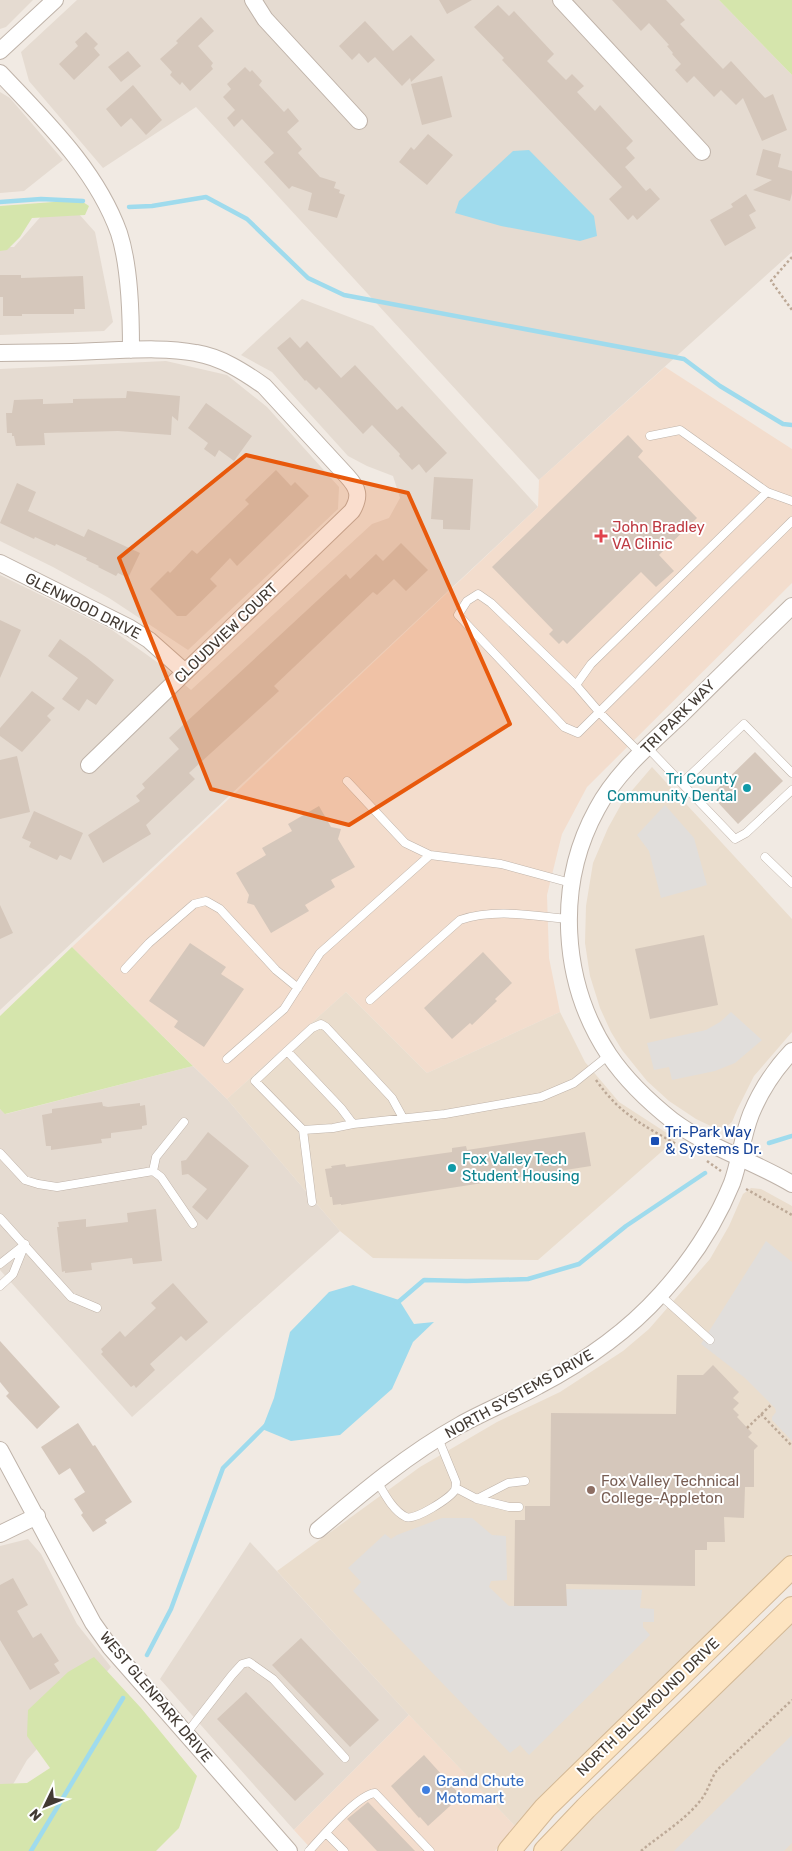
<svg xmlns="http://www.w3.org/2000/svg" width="792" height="1851" viewBox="0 0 792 1851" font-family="Rubik,sans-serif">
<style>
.residential{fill:#e5dbd1}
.commercial{fill:#f3ddcd}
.education{fill:#eaddcd}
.green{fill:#d5e5ac}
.parking{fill:#e1dedb}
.water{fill:#9fdbed}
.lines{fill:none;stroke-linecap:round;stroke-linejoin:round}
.stream{stroke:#9fdbed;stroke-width:4.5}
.building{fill:#d5c7bb}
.lane-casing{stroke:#bfb3a9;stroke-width:9}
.street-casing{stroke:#bfb3a9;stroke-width:18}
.secondary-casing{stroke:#d3b895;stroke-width:24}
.path{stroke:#bda997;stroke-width:2.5;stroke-dasharray:2.5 2.5;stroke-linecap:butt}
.lane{stroke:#fff;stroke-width:8}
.street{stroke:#fff;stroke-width:16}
.secondary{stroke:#fde4c1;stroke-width:22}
.marked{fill:#e8590c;fill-opacity:0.2;stroke:#e8590c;stroke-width:4;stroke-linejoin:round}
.health-dot{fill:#e0444e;stroke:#fff;stroke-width:2}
.culture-dot{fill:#0f9aa8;stroke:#fff;stroke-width:2}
.transit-dot{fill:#1a4fb4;stroke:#fff;stroke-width:2}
.education-dot{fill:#8d6e63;stroke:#fff;stroke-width:2}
.shop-dot{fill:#3f7fe0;stroke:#fff;stroke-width:2}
.labels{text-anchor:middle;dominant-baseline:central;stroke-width:4;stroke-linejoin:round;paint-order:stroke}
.health-label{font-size:15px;fill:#be3a42;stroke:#fff;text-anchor:start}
.street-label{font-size:15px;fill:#423a33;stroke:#fff}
.culture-label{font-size:15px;fill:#0d838f;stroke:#fff;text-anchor:end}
.transit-label{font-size:15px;fill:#164399;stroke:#fff;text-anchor:start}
.education-label{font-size:15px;fill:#785e54;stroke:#fff;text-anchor:start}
.shop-label{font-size:15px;fill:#366cbe;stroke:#fff;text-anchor:start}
</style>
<rect width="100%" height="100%" fill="#f1eae3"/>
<path class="residential" d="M0 0H33L6 27 0 29Z
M77 0H719L792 75V252L539 480 196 107 103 168 29 81 21 52Z
M0 92 10 98 63 160 24 191 0 193Z
M78 213 95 232 113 322 104 331 0 335V247H14L43 214Z
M302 299 373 326 538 507 0 1010V575L112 630 157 662 191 690 372 524 389 518 400 498 393 476 367 466 348 456 272 372 241 355Z
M166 361 227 375 267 407 339 487 338 509 188 650 109 598 53 567 0 541V369Z
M193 1066 227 1099 340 1231 132 1417 0 1270V1109L6 1114Z
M28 1539 41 1554 77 1624 111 1667 27 1760 0 1807V1546Z
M250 1542 409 1715 294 1830 160 1679Z"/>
<path class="commercial" d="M665 367 792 449V583L587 787 562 834 547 895 549 958 560 1012 427 1073 346 992 227 1099 72 947 538 507 539 480Z
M409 1715 515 1826 495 1851H313L294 1830Z"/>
<path class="education" d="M652 767 792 919V1032L754 1076 737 1110 732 1122 726 1127 715 1128 696 1119 669 1101 647 1081 622 1050 611 1032 600 1008 590 976 585 943 586 906 593 863 608 828 623 801Z
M346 992 427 1073 560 1012 585 1062 619 1102 676 1139 538 1260 373 1258 340 1231 227 1099Z
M751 1188 761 1189 792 1206V1553L540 1798 515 1826 409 1715 277 1571 420 1467 497 1422 560 1392 623 1351 649 1329 710 1259 729 1226 743 1194Z
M792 1624V1851H558Z"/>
<path class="green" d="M719 0H792V75Z
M80 200 89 206 85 215 32 218 20 237 7 250 0 251V206Z
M72 947 193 1066 5 1114 0 1109V1016Z
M94 1657 141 1708 197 1776 179 1828 156 1851H0V1784L27 1783 50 1768 27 1736 28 1710 68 1672Z"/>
<path class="parking" d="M665 805 694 838 707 885 661 898 649 851 637 835Z
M731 1012 762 1040 735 1063 715 1071 672 1080 669 1067 654 1070 647 1043 706 1030 720 1022Z
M766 1241 792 1262V1441L772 1420V1417L776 1412 775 1408 745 1378 701 1344Z
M442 1518H472L492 1535 506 1536 507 1580 491 1581 489 1587 509 1606H566V1589L642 1590 640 1608 654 1609V1622H643V1627L650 1635 529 1755 520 1745 510 1753 353 1591 361 1582 348 1568 385 1534 391 1539 397 1535Z
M792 1735V1843L784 1851H674Z"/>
<path class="water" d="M529 150 594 216 597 236 580 241 501 226 455 213 459 201 513 151Z
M353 1285 399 1300 414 1324 434 1322 413 1342 392 1389 340 1435 291 1441 262 1429 274 1398 290 1332 329 1292Z"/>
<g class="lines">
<path class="stream" d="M0 202 41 199 83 201
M129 207 152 206 206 197 247 219 308 278 344 295 684 359 720 386 783 424 792 425
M769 1143 792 1136
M396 1304 424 1280 467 1281 528 1279 579 1264 626 1226 705 1173
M147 1655 171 1609 223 1468 266 1425
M31 1851 123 1698"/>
</g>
<path class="building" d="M439 0H472L447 14Z
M612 0H666L685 20 680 24 723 69 731 61 765 98 773 94 787 130 762 141 743 98 736 105 721 90 714 97 694 76 687 83 675 70 681 64 672 54 673 53 667 46 669 45 649 23 641 31Z
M498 5 509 16 514 11 554 54 547 61 566 80 572 74 584 86 577 92 595 111 600 105 633 141 626 148 635 158 625 167 646 191 650 188 660 199 637 220 633 215 628 220 609 199 622 187 502 60 504 58 474 27Z
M201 17 214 31 198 46 213 63 211 66 213 69 190 91 182 82 180 85 170 75 172 72 160 59 178 43 176 41Z
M365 21 393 51 411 35 435 60 411 82 410 78 402 86 375 57 368 63 359 53 352 60 339 46Z
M86 32 98 44 94 48 100 55 74 80 59 64 78 46 75 42Z
M128 51 141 66 121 82 108 67Z
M245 67 250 72 252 70 262 81 259 85 284 112 288 108 299 121 287 132 302 149 298 153 320 177 336 182 334 188 340 190 339 193 345 195 337 218 308 210 312 193 292 186 289 189 264 162 274 153 242 119 234 127 227 118 235 110 223 97 231 89 227 84Z
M442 76 452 117 422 125 411 84Z
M133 85 162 120 146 135 131 118 121 127 106 109Z
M428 134 453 155 427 185 399 162 411 147 414 150Z
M763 149 781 154 778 167 792 171V193L790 201 753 190 772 180 756 175Z
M746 194 756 211 749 215 756 228 725 246 710 220 733 207 731 204Z
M0 275H21V278L83 276 85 309H74V314H22V316H3V297H0Z
M290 337 300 348 307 341 341 378 355 365 397 410 402 406 447 453 426 473 419 464 412 470 399 456 400 454 372 425 363 434 319 387 316 390 306 380 305 381 277 348Z
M127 391 180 396 178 421 172 416 171 435 118 431 44 433 45 445 16 446 14 436H12V433H7L6 413H12L14 400 43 399V404L73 403V399L126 398Z
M206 403 252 436 234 461 219 450 215 457 204 449 208 443 188 428Z
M628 435 643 451 638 457 697 518 659 555 674 571 656 587 641 572 567 644 563 640 559 644 549 634 553 630 492 567Z
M276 470 291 486 295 482 309 496 237 566 230 558 210 579 217 586 186 616H177L150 589 168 571 170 573 192 550 197 554 249 504 245 500Z
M434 477 473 479 470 530 443 529V520L431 519Z
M17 483 36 492 28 511 84 537 88 529 140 553 128 578 118 573 116 576 98 567 99 566 86 560 87 558 56 544 55 546 35 537 34 539 0 523Z
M401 543 428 570 406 591 394 579 377 595 373 592 274 686 279 691 189 773 195 779 146 825 151 834 103 863 88 835 140 801 136 796 145 788 142 784 179 749 169 738 346 574 350 579 376 554 383 561Z
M0 620 21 630 0 678Z
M60 639 87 658 114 680 96 705 87 699 79 711 62 699 78 678 48 656Z
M32 691 55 708 47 716 51 720 22 752 0 736V728Z
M755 752 783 781 738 824 711 795Z
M17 756 30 812 0 819V760Z
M319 806 331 827 341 829 338 839 355 867 331 880 335 887 305 905 309 911 271 933 254 905 247 903 249 895 236 873 266 855 262 848 292 831 288 824Z
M34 811 83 833 71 860 60 855 57 860 29 847 31 842 22 838Z
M0 905 13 933 0 939Z
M704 935 718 1005 650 1019 635 949Z
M190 943 226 967 221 974 244 989 204 1047 174 1027 178 1021 149 1001Z
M483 952 512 983 495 999 497 1001 472 1025 470 1023 452 1039 424 1008Z
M102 1102 103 1106 108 1107 140 1103V1106L145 1105 147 1125 142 1126V1129L111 1133V1138L101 1139 102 1143 51 1150V1146H46L42 1115 52 1113V1109Z
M208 1132 249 1166 207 1220 192 1207 207 1189 188 1174 182 1175 181 1161 186 1160Z
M585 1132 591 1166 341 1205V1204L333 1205 332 1197H330L325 1169 332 1168 331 1166 345 1164 346 1167 452 1152V1148L466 1146 467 1150Z
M156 1209 162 1261 133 1264 132 1258 91 1263 92 1270 65 1273V1271L62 1272 57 1227H59L58 1222 86 1219V1227L128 1222 127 1213Z
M173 1283 208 1322 186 1341 181 1336 150 1364 155 1370 136 1388 134 1385 131 1387 101 1354 103 1352 101 1349 120 1331 125 1337 156 1308 151 1303Z
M0 1341 60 1407 37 1429 6 1396 9 1393 0 1382Z
M713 1365 739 1392 733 1398 739 1403 733 1409 739 1415 737 1417 752 1433 748 1437 758 1446 754 1450V1487H745L744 1518 724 1517 725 1542H707V1550H695V1586L566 1584 567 1606H514L515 1520H525V1506H550L551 1413 676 1414 677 1375H703Z
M78 1423 93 1446 95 1445 132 1502 105 1520 107 1523 93 1532 81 1515 83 1513 74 1499 85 1492 70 1468 59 1475 41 1447Z
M13 1578 28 1605 17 1611 33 1638 41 1633 59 1661 54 1664 60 1673 30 1690 0 1640V1585Z
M301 1638 379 1720 350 1747 272 1665Z
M246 1692 324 1774 295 1801 217 1719Z
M424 1755 461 1796 428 1826 420 1817 419 1818 391 1786Z
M368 1802 415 1851H377L347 1819Z"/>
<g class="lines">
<g class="lane-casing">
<path id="lane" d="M650 436 680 430 767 492 792 501
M576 685 491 603 478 594 467 601 458 615 564 727 578 733 792 521
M648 748 735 839 746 833 792 790
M641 754 600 713 576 685 591 664 767 492
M347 781 405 843 430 855
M682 783 744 724 792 773
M765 857 792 883
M125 969 149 943 194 904 206 901 220 909 276 970 298 988
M370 1000 460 920C495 908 534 916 569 919
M287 1051 312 1028 321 1024 326 1027 392 1098 403 1118
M227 1059 284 1009 320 953 430 855 501 864 571 883
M353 1124 333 1128 303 1130 255 1081 287 1051 341 1108 353 1124 445 1114 541 1097 574 1083 609 1055
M303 1130 312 1202
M0 1153 25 1180 38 1184 57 1187 153 1171 156 1157 184 1122
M153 1171 161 1177 193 1224
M0 1218 71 1297 97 1308
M0 1264 23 1246
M0 1286 13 1274 25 1244
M660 1295 710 1340
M377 1481C384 1493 393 1511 406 1517 415 1521 450 1498 455 1490 456 1487 456 1486 456 1482L438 1438
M456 1488 477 1499
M519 1507H509L477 1499 508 1483 525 1481
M186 1734 232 1675 242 1664 249 1662 273 1679 345 1758
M326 1833 344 1851
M309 1851C322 1837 357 1795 375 1793L430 1851"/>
</g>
<g class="street-casing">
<path id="street" d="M253 0 265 19 359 121
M561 0 702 152
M0 51 55 0
M0 73C45 121 96 169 119 233 130 267 131 314 131 350
M0 353C32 352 64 353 96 351 129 350 164 347 196 353 221 357 244 372 264 386L347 476C358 488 361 496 352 511L89 765
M0 563 130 628 149 640 185 672
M792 606C754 643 716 680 679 717 650 744 616 773 597 809 555 885 561 983 609 1055 626 1080 649 1102 673 1121 709 1148 754 1161 792 1184
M0 1450 93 1623 110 1647 289 1851
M318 1530C363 1492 408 1454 460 1425 485 1411 513 1400 538 1386 584 1362 626 1333 661 1294 691 1261 715 1225 732 1183 740 1161 742 1137 751 1114 760 1092 775 1069 792 1051
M0 1534 37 1516"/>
</g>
<g class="secondary-casing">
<path id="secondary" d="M509 1851 545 1808 792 1567
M545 1851 586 1808 792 1608"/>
</g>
<path class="path" d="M792 257 771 281 792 310
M596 1080C620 1114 641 1124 676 1144
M707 1161 721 1171
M746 1189 792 1215
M761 1414 792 1446
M747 1428 772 1404
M641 1851C660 1835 684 1821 700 1801 708 1792 710 1780 717 1770L792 1700"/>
<use href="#lane" class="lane"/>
<use href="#street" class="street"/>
<use href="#secondary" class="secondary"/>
</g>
<path class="marked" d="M246 455 408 493 510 724 349 825 211 789 119 558Z"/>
<path class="health-dot" d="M598.5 528.5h5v5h5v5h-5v5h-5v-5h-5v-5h5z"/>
<g class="culture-dot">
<circle cx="747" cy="788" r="5"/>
<circle cx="452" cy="1168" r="5"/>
</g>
<rect class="transit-dot" x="650" y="1136" width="10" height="10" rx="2.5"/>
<circle class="education-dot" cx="591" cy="1490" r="5"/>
<circle class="shop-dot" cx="426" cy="1790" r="5"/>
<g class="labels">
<g class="health-label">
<text x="612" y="527">John Bradley<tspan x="612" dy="17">VA Clinic</tspan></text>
</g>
<g class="street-label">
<text transform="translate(83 606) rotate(27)">GLENWOOD DRIVE</text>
<text transform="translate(226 633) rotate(-44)">CLOUDVIEW COURT</text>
<text transform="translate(678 717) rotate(-45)">TRI PARK WAY</text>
<text transform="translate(519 1394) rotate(-29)">NORTH SYSTEMS DRIVE</text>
<text transform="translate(156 1697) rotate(50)">WEST GLENPARK DRIVE</text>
<text transform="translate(648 1707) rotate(-44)">NORTH BLUEMOUND DRIVE</text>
</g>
<g class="culture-label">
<text x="737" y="779">Tri County<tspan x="737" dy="17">Community Dental</tspan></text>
<text x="462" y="1159" text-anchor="start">Fox Valley Tech<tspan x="462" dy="17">Student Housing</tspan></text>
</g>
<g class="transit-label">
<text x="665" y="1132">Tri-Park Way<tspan x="665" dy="17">&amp; Systems Dr.</tspan></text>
</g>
<g class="education-label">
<text x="601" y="1481">Fox Valley Technical<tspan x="601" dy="17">College-Appleton</tspan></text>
</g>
<g class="shop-label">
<text x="436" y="1781">Grand Chute<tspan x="436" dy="17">Motomart</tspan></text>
</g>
</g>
<g transform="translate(45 1806) rotate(227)" stroke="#ffffff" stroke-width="4" paint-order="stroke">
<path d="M0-4L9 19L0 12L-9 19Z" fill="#423a33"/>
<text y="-8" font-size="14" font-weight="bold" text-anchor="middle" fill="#423a33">N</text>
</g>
</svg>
